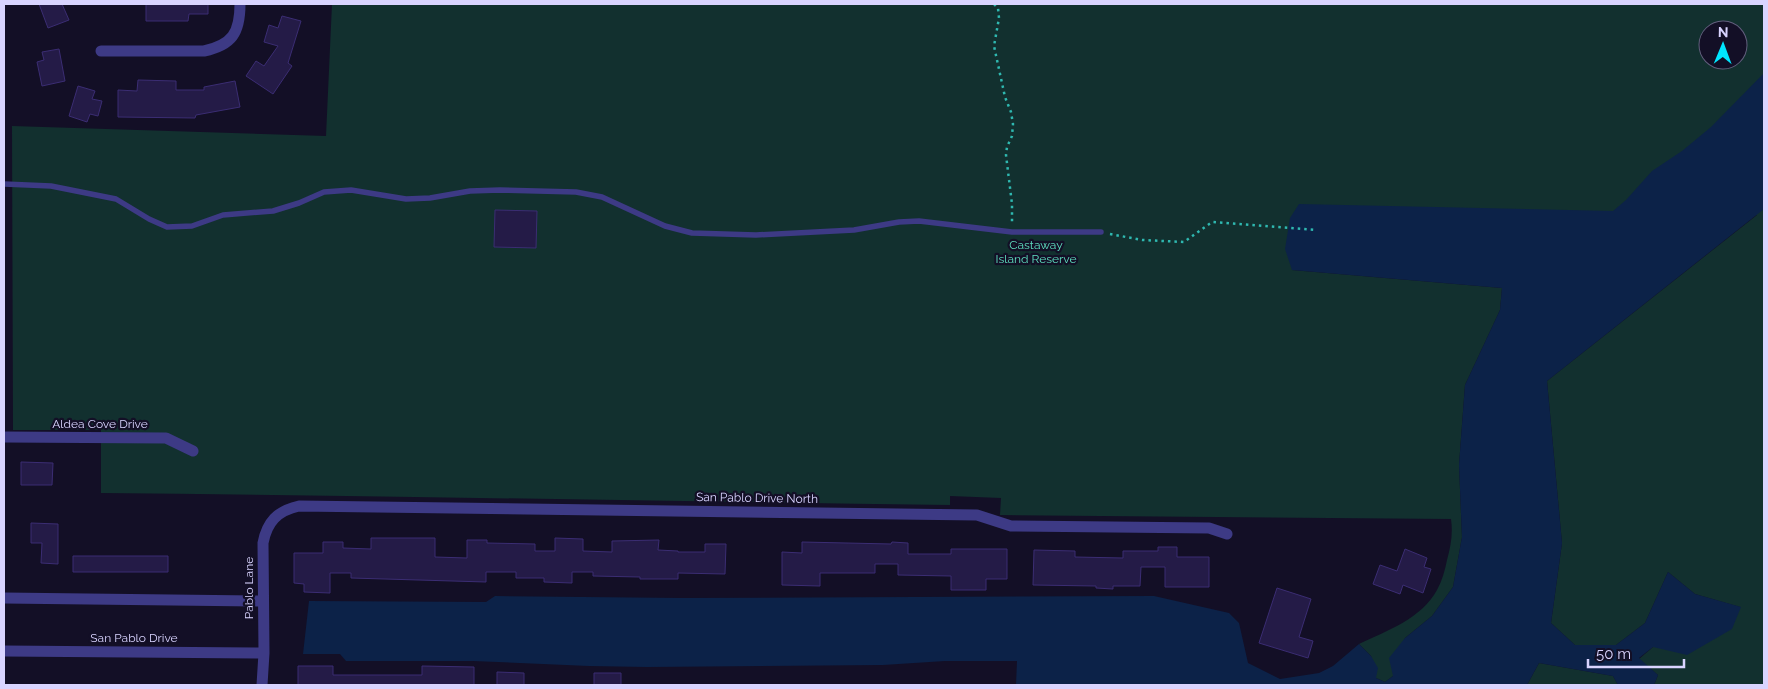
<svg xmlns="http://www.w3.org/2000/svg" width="1768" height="689" viewBox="0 0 1768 689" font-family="Raleway,sans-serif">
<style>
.green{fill:#12302f;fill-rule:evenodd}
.water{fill:#0c2248}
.building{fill:#241b47;stroke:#3b2d73}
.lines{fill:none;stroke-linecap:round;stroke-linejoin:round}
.path{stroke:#2fb8b0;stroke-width:2.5;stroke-dasharray:2.5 4;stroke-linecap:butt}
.lane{stroke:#3d3a85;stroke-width:5.5}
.street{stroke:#3d3a85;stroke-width:11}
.labels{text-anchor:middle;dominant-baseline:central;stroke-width:4.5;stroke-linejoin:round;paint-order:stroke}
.park-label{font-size:12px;fill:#5fe0c0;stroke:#130f26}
.street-label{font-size:12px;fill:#d9d4ff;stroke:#130f26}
</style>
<rect width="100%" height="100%" fill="#130f26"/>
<path class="green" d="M332 4H1764V685H1654L1658 675 1639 659 1653 647 1740 607 1695 594 1668 572 1645 623 1616 645H1575L1551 623 1562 543 1547 381 1757 215 1292 270 1502 288 1500 310 1465 385 1459 465 1462 537 1453 587 1432 616 1405 638 1393 676 1385 682 1376 678 1371 656 1359 644C1387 631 1422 618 1437 590 1442 581 1445 570 1447 560 1451 546 1453 533 1451 519L1000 515 1001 498 950 496V505C667 501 384 496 101 493V430H13L12 126 326 136ZM1708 30H1738V60H1708Z
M1539 663 1613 676 1618 685H1527Z"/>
<path class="water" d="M1764 73V209L1547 381 1562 543 1551 623 1575 645H1616L1645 623 1668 572 1695 594 1741 607 1732 629 1687 655 1653 647 1639 658 1658 675 1654 685H1618L1613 676 1539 663 1527 685H1016L1017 661H945L883 665 647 667 589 666 473 661H346L340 654H303L309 601 486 602 495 596 681 598 1154 596 1229 613 1239 623 1248 663 1280 679 1319 673 1333 666 1359 644 1371 656 1378 668 1376 678 1385 682 1393 676 1389 658 1405 638 1432 616 1453 587 1462 537 1459 465 1465 385 1500 310 1502 288 1292 270 1285 249 1290 218 1299 204 1613 211 1626 200 1652 171 1682 151 1711 127Z"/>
<path class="building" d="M39 4H62L69 20 48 28Z
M146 4H208V14H189L188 21H146Z
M282 16 301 21 288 63 292 66 273 94 246 76 256 61 264 66 278 46 264 42 269 25 278 28Z
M59 49 65 81 42 86 37 62 44 60 42 52Z
M138 80 176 81V90H204V87L235 81 240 107 196 115 195 118 118 117V90L137 91Z
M78 86 95 91 92 99 102 101 98 116 90 114 87 122 69 116Z
M495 210 537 211 536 248 494 247Z
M21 462 53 463 52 485H21Z
M31 523 58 524V564L41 563 42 543H31Z
M371 538H435V557L467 558V540H487V543L535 544V551H555V538L583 539V551L612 552V541L659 540 658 550 678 551V552H705V544H726L725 574 678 573V579H640V577L593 576V572H572V583L544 582V578H516V572H486V582L351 578V573H330V593L304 592V584L294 583V553H323V542H343V548L371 549Z
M802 542 891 544 892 542 908 543V554H951V549H1007V579H986V590H951V576L898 575V564H875V573H820V586L782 585V552L802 553Z
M1158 547H1177V557H1209V587H1165V567H1141L1140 586H1113V589L1096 588V586L1033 585 1034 550 1075 551V557L1123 558V551H1158Z
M1405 549 1427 558 1424 567 1431 569 1423 593 1403 585 1400 594 1373 584 1380 565 1397 571Z
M73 556H168V572H73Z
M1277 588 1311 599 1299 637 1313 641 1308 658 1259 643Z
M298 666H333V675H422V666L474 667V685H298Z
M497 672 524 673V685H497Z
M594 673H621V685H594Z"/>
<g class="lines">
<path class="path" d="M994 4 998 8 999 18 994 46 1005 97 1011 112 1013 124 1012 136 1007 147 1006 155 1012 204V223
M1110 234 1142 240 1184 242 1212 222 1316 230"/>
<path class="lane" d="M4 184 51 186 116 199 149 219 167 227 192 226 223 215 273 211 299 203 324 192 351 190 406 199 430 198 470 191 500 190 576 192 602 197 665 226 692 233 756 235 854 230 899 222 919 221 1012 232H1101"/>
<path class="street" d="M101 51H204C232 45 240 33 240 4
M4 437 166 438 193 451
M4 598 263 601
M4 651 264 653
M262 685 264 653 263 543C267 522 277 511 299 506L977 515 1011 526 1209 528 1227 534"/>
</g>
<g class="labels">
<g class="park-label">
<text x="1036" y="245">Castaway<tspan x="1036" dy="14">Island Reserve</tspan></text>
</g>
<g class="street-label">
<text x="100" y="424">Aldea Cove Drive</text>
<text transform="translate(757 498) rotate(1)">San Pablo Drive North</text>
<text transform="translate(249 588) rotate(-90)">Pablo Lane</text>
<text x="134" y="638">San Pablo Drive</text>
</g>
</g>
<rect width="1768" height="689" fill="none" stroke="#d9d4ff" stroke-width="10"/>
<g transform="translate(1723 45) rotate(1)"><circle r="24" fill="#130f26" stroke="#625e7d"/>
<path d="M0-4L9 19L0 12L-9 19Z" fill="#00e5ff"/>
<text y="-8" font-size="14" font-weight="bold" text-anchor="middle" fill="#d9d4ff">N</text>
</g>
<path d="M1588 659v8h96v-8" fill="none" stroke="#d9d4ff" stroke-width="2.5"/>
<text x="1596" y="659" font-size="15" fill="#d9d4ff" stroke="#130f26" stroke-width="4" paint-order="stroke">50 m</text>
</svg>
